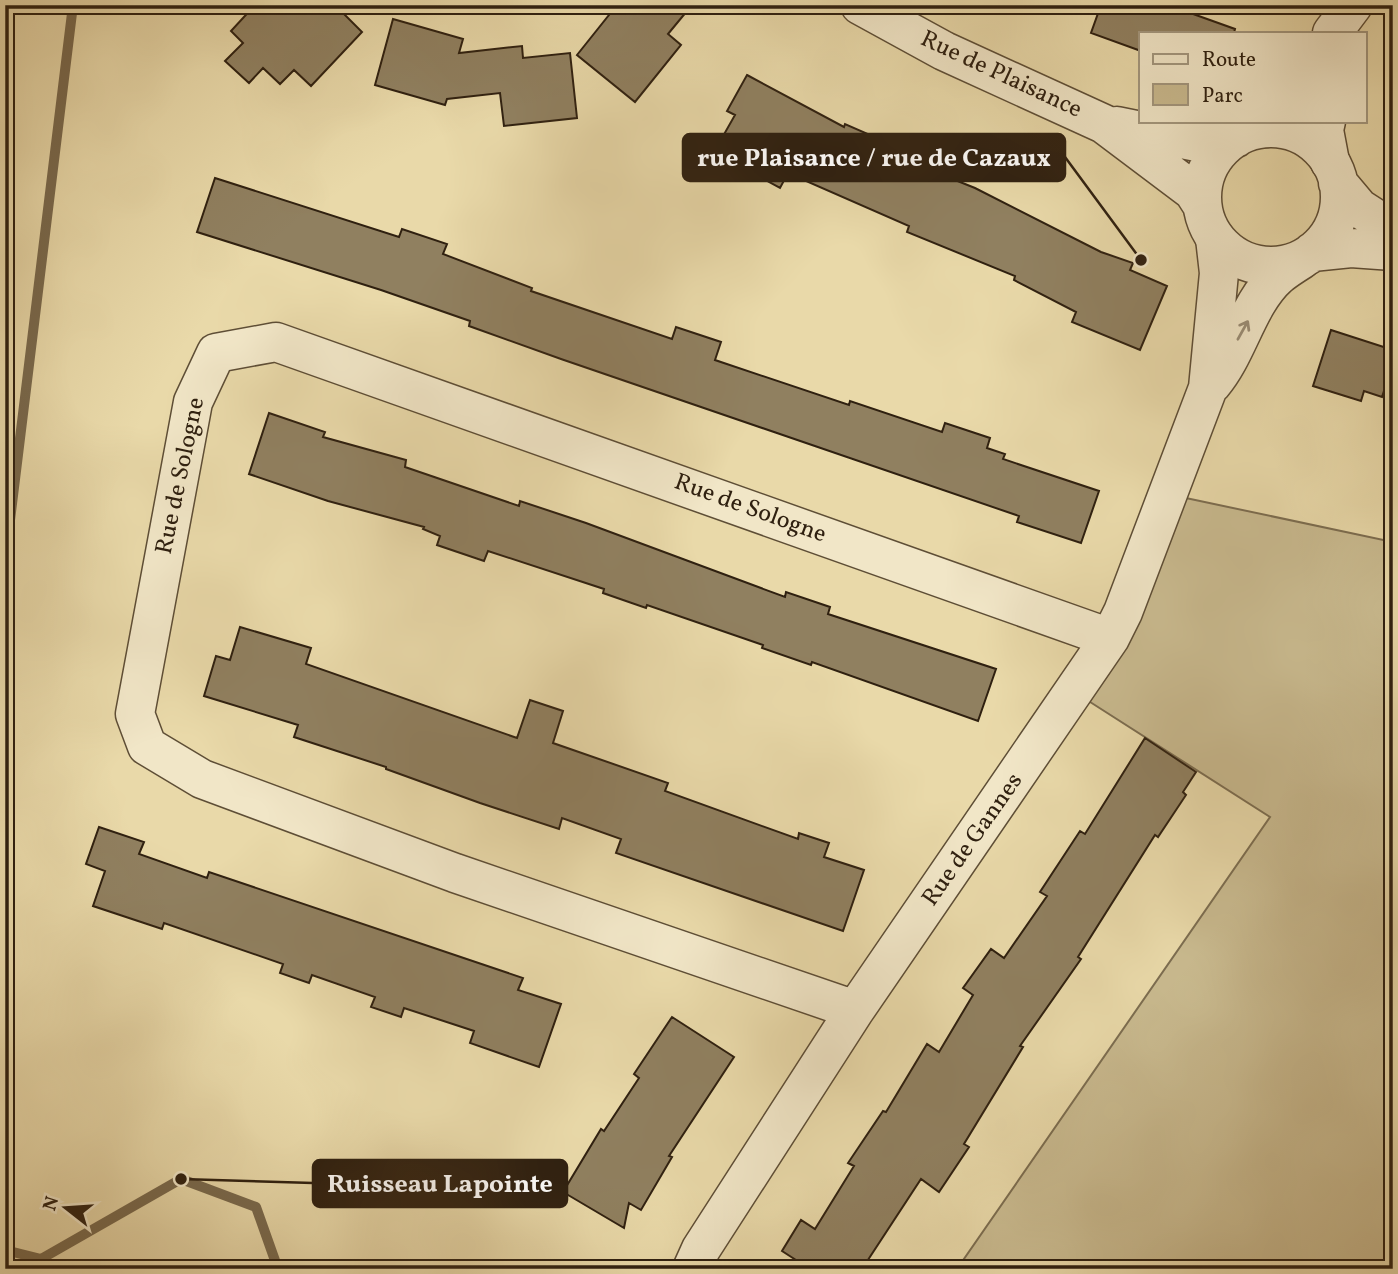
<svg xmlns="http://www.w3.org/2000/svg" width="1398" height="1274" viewBox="0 0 1398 1274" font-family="Vollkorn,serif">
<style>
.green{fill:#c9ba8f;stroke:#7c6d50;stroke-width:2}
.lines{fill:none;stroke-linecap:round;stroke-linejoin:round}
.stream{stroke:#79694d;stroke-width:10}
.building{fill:#908060;stroke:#2f2010;stroke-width:2}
.minor-casing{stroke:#5e4e36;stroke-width:41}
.tertiary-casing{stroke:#5e4e36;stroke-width:41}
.minor{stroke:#f1e6c7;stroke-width:38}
.tertiary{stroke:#f1e6c7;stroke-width:38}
.oneway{stroke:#9a8d75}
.labels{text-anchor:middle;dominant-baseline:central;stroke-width:5;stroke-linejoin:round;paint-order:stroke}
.street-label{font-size:24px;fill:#2f2010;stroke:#f1e6c7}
.leader{fill:none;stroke:#2f2010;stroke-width:2.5}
.callout-dot{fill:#2f2010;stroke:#f1e6c7;stroke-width:2.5}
.callout{fill:#2f2010;stroke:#2f2010;stroke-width:2.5}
.callout-label{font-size:26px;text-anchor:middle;font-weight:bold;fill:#fff}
</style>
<rect width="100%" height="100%" fill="#e9d9a9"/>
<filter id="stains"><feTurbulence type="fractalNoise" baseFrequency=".00286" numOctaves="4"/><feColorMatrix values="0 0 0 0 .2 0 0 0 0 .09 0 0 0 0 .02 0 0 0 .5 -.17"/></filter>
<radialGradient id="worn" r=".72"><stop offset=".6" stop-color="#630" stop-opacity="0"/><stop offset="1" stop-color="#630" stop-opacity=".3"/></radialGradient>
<path class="green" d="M1167 494 1393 542V1269H957L1270 817 1076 693Z"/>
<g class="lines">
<path class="stream" d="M5 561 73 5
M5 1250 41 1259 181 1179 256 1207 278 1269"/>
</g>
<path class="building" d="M255 5H335L362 32 311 86 294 70 280 84 263 68 249 83 225 61 243 43 231 31Z
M617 5H692L668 34 681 45 635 102 577 55Z
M1101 5H1168L1235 29 1234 33H1141V51L1091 33Z
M393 19 463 39 459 53 522 46 523 58 570 53 577 118 504 126 500 93 447 99 445 105 375 85Z
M747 75 844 127 845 124 909 152 905 160 975 188 1101 252 1133 263 1130 270 1167 286 1140 350 1072 322 1076 312 1014 280 1015 276 907 232 909 226 788 173 780 188 714 152 735 115 727 111Z
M215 178 399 237 402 229 447 244 443 254 532 288 531 291 672 339 676 327 721 342 715 360 849 405 850 401 942 432 945 423 990 438 987 448 1005 454 1003 459 1099 491 1081 543 1017 522 1019 516 561 359 469 326 470 321 381 290 197 232Z
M1331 330 1393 350V363L1382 397 1364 391 1361 401 1313 386Z
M269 413 325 432 323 437 406 460 405 467 519 506 520 501 586 523 785 597 786 592 830 607 828 614 996 669 978 721 812 662 811 665 762 648 763 645 647 605 646 608 603 593 604 589 488 551 484 561 437 545 440 536 423 529 424 527 328 501 249 474Z
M240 627 311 648 306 664 517 738 530 700 563 711 553 743 668 783 665 791 798 839 799 833 829 843 824 857 864 870 843 931 616 853 621 839 562 818 559 829 480 803 386 769V767L294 737 298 725 204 696 216 656 230 660Z
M1145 738 1196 772 1183 792 1186 795 1158 837 1155 835 1078 957 1081 959 1020 1046 1023 1047 964 1144 969 1147 939 1192 921 1179 862 1269H810L782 1251 801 1220 815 1229 854 1166 848 1163 883 1111 886 1112 927 1044 939 1052 973 995 963 988 991 949 1004 958 1047 896 1040 892 1080 831 1085 834Z
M99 827 144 842 139 854 207 878 209 872 523 978 518 990 561 1004 539 1067 470 1043 474 1031 404 1008 401 1017 371 1007 375 997 312 975 309 983 280 973 283 964 164 923 162 929 93 906 105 871 86 864Z
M672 1017 734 1057 669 1156 672 1157 641 1210 629 1203 624 1228 563 1192 601 1129 604 1131 639 1078 634 1074Z"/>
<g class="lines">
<g class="minor-casing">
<path id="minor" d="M1332 33 1353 5
M1326 121 1324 130 1330 162
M1266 128 1273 121
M1212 384C1239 352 1247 304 1278 276 1285 270 1293 265 1301 260
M855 1010 455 873 202 779 147 746 135 714 193 402 216 353 276 342 1110 638
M692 1269 701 1249 855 1010 1110 638 1123 612 1208 388 1219 273 1215 238"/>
</g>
<g class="tertiary-casing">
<path id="tertiary" d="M860 5 944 51 1104 124 1193 191 1202 205
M1117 126 1201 143 1236 138
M1202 197a69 69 0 1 1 138 0a69 69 0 1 1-138 0Z
M1338 183 1359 208 1393 230
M1312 252 1351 248 1393 251"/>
</g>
<use href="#minor" class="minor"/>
<use href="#tertiary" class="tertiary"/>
</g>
<defs><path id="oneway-shaft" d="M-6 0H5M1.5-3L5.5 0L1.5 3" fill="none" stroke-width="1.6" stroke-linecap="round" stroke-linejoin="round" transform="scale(1.75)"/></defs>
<use class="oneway" href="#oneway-shaft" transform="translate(1243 330) rotate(-61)"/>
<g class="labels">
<g class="street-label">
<text transform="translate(1001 75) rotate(25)">Rue de Plaisance</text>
<text transform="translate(181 476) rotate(-78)">Rue de Sologne</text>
<text transform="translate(750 509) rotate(20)">Rue de Sologne</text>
<text transform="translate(973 840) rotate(-55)">Rue de Gannes</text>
</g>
</g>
<path class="leader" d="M1141 260L1065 157M181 1179L313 1183"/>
<g class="callout-dot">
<circle cx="1141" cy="260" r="7"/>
<circle cx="181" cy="1179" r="7"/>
</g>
<g class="callout">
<rect x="683" y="134" width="382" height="47" rx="7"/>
<rect x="313" y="1160" width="254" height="47" rx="7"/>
</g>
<g class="callout-label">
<text x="874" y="166">rue Plaisance / rue de Cazaux</text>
<text x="440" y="1192">Ruisseau Lapointe</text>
</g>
<rect width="1398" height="1274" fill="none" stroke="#e9d9a9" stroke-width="28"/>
<rect x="7" y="7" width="1384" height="1260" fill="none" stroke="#2f2010" stroke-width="3.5"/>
<rect x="14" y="14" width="1370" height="1246" fill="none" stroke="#2f2010" stroke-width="2"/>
<rect x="1139" y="32" width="228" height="91" fill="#f1e6c7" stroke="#a3977e" stroke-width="2"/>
<rect x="1153" y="54" width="35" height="10" fill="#f1e6c7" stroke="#a3977e" stroke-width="2"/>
<text x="1202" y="66" font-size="21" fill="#2f2010">Route</text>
<rect x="1153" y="84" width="35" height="21" fill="#c9ba8f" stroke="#a3977e" stroke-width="2"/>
<text x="1202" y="102" font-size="21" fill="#2f2010">Parc</text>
<g transform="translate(66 1208) rotate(287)" stroke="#f1e6c7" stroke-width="5" paint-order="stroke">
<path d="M0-5L12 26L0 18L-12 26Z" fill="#2f2010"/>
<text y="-10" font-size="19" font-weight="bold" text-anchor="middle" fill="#2f2010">N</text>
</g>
<rect width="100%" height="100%" filter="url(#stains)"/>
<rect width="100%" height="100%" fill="url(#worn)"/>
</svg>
